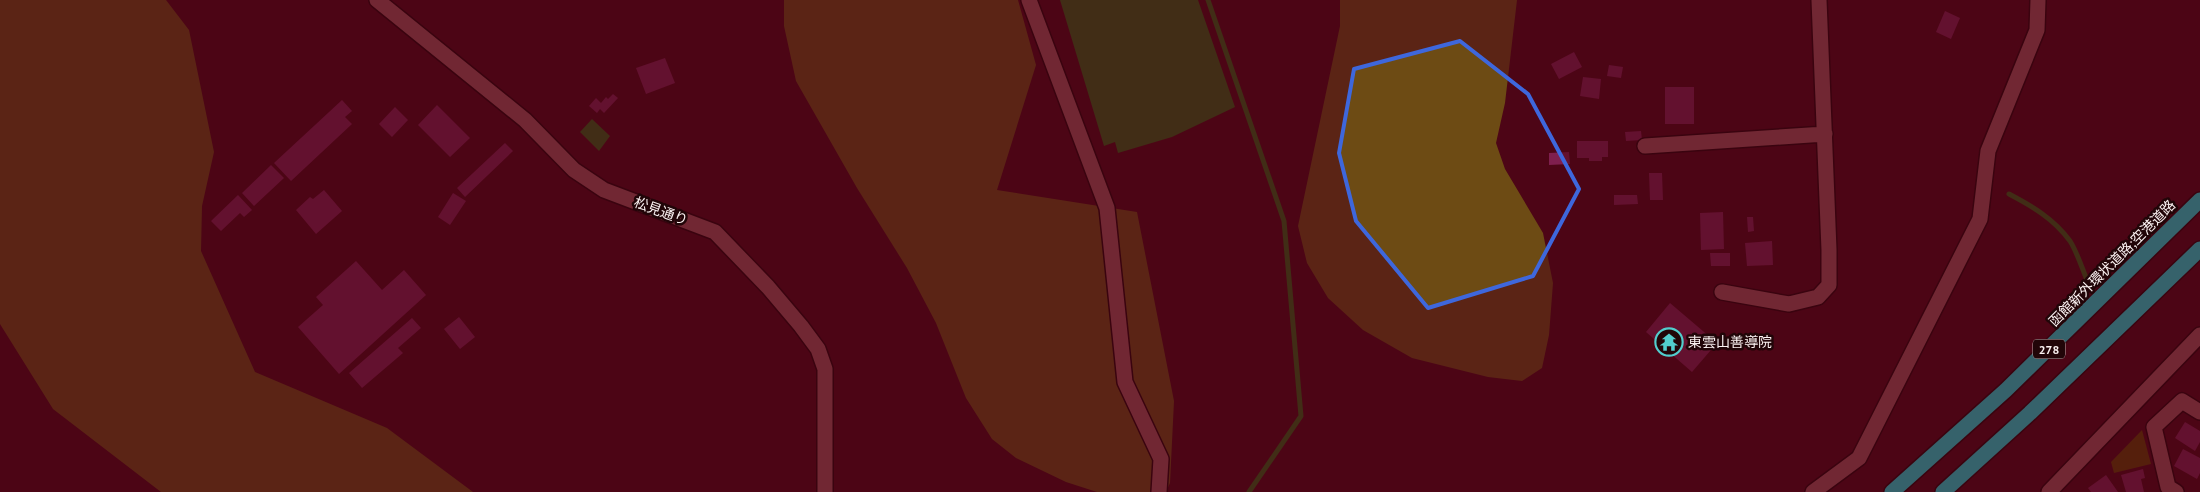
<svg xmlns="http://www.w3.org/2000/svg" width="2200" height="492" viewBox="0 0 2200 492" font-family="'PT Sans','Noto Sans JP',sans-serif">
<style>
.green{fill:#603f02}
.forest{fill:#6d4b14}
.water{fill:#345d17}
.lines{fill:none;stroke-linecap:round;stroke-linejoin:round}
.stream{stroke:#345d17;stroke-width:5}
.building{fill:#7f1f4e}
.minor-casing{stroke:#240207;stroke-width:18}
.highway-casing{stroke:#240207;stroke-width:18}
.minor{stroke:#9e5158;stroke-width:15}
.highway{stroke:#1cd2d3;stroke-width:15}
.marked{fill:none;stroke:#3e67dc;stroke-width:4;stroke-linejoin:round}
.labels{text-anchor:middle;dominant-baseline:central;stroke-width:5;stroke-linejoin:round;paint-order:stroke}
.shield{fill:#210508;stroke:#baabac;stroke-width:1}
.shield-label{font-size:12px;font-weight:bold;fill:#fbf2f2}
.street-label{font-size:14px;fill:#fbf2f2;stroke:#210508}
.poi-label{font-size:14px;fill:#fbf2f2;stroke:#210508;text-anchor:start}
</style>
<rect width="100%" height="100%" fill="#4d0516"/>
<path class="green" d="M2142 430 2151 464 2114 473 2111 462Z"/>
<path class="forest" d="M0 0H166L189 30 214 152 202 206 201 251 255 372 387 428 473 492H161L53 409 0 324Z
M784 0H1018L1036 65 997 190 1137 212 1174 401 1170 483 1166 492H1097L1066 482 1016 458 992 439 966 398 936 323 907 268 857 188 796 81 784 26Z
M1340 0H1517L1505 103 1496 143 1505 169 1543 233 1553 283 1549 335 1542 368 1522 381 1488 377 1412 358 1363 330 1328 298 1307 263 1298 226 1340 26Z"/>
<path class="water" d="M1060 0H1198L1235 107 1172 137 1118 153 1115 142 1104 146Z
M592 119 610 136 599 151 580 132Z"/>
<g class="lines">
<path class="stream" d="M1208 0 1284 221 1301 416 1249 492
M2009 194C2032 206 2054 219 2070 241 2077 252 2082 268 2087 280"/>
</g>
<path class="building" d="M1945 11 1960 18 1951 39 1936 32Z
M1574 52 1582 67 1559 79 1551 64Z
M665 58 675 83 646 94 636 68Z
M1609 65 1623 67 1621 78 1607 76Z
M1583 77 1601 79 1599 99 1580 96Z
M1665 87H1694V124H1665Z
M613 94 618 98 604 113 600 109 597 113 589 106 596 98 601 103 606 97 608 99Z
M342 100 352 111 345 117 352 124 291 181 274 163Z
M437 105 470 138 450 157 418 125Z
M395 107 408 120 392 137 379 124Z
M1641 131 1642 140 1626 141 1625 132Z
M1577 141H1608V157H1602V161H1589V158H1577Z
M505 143 513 151 465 197 457 188Z
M1569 152 1570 164 1549 165V153Z
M271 165 284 178 254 206 242 193Z
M1649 173H1662L1663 200H1650Z
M324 190 342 211 316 234 296 210 310 197 313 199Z
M453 193 466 201 450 225 438 217Z
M238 195 252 210 244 217 240 213 221 231 211 221Z
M1614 195H1637L1638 204 1614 205Z
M1723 212 1724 249 1701 250 1700 213Z
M1747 217H1753L1754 231 1748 232Z
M1772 241 1773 265 1747 266 1745 243Z
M1710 253H1730V266H1711Z
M356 261 382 290 404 270 426 295 339 374 298 327 323 305 316 297Z
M1670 303 1717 343 1692 372 1646 332Z
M459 317 475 337 460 349 444 329Z
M412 318 421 328 398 348 403 353 362 388 349 373Z
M2185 422 2200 431V442L2195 451 2175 438Z
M2183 449 2200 458V473L2197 479 2174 466Z
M2143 469 2145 478 2141 479 2144 492H2126L2121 475Z
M2106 475 2118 492H2091L2088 488Z"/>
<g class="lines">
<g class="minor-casing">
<path id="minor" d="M377 0 525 120 574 170 604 190 715 232 768 287 801 326 818 349 825 369V492
M1029 0 1107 208 1125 382 1161 459 1159 492
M1645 146 1825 134
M1722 292 1789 304 1818 297 1829 285V250L1819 0
M1813 492 1859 458 1980 219 1988 151 2037 30 2038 0
M2049 492 2200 335
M2176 492 2168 487 2154 427 2182 401 2200 412"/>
</g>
<g class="highway-casing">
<path id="highway" d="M1892 492 2006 390 2200 200
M1943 492 2030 413 2200 249"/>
</g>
<use href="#minor" class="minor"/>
<use href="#highway" class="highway"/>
</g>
<path d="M0 0H2200V492H0ZM1460 41 1528 94 1579 189 1533 276 1428 308 1356 221 1339 153 1354 69Z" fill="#4d0516" fill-opacity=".55" fill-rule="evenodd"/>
<path class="marked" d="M1460 41 1528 94 1579 189 1533 276 1428 308 1356 221 1339 153 1354 69Z"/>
<defs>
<g id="temple-ring" transform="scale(1.4375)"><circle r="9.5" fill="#210508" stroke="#52cdcd" stroke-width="1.5"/><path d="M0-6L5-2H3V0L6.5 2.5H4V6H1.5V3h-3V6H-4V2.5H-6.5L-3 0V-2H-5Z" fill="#52cdcd"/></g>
</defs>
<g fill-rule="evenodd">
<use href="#temple-ring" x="1669" y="342"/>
</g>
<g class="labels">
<rect class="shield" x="2033" y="339.5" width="32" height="19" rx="4"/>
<g class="shield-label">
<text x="2049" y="349">278</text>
</g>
<g class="street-label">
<text transform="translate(661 211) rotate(20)">松見通り</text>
<text transform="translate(2112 263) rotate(-45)">函館新外環状道路;空港道路</text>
</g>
<g class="poi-label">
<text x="1688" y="342">東雲山善導院</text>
</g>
</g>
</svg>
